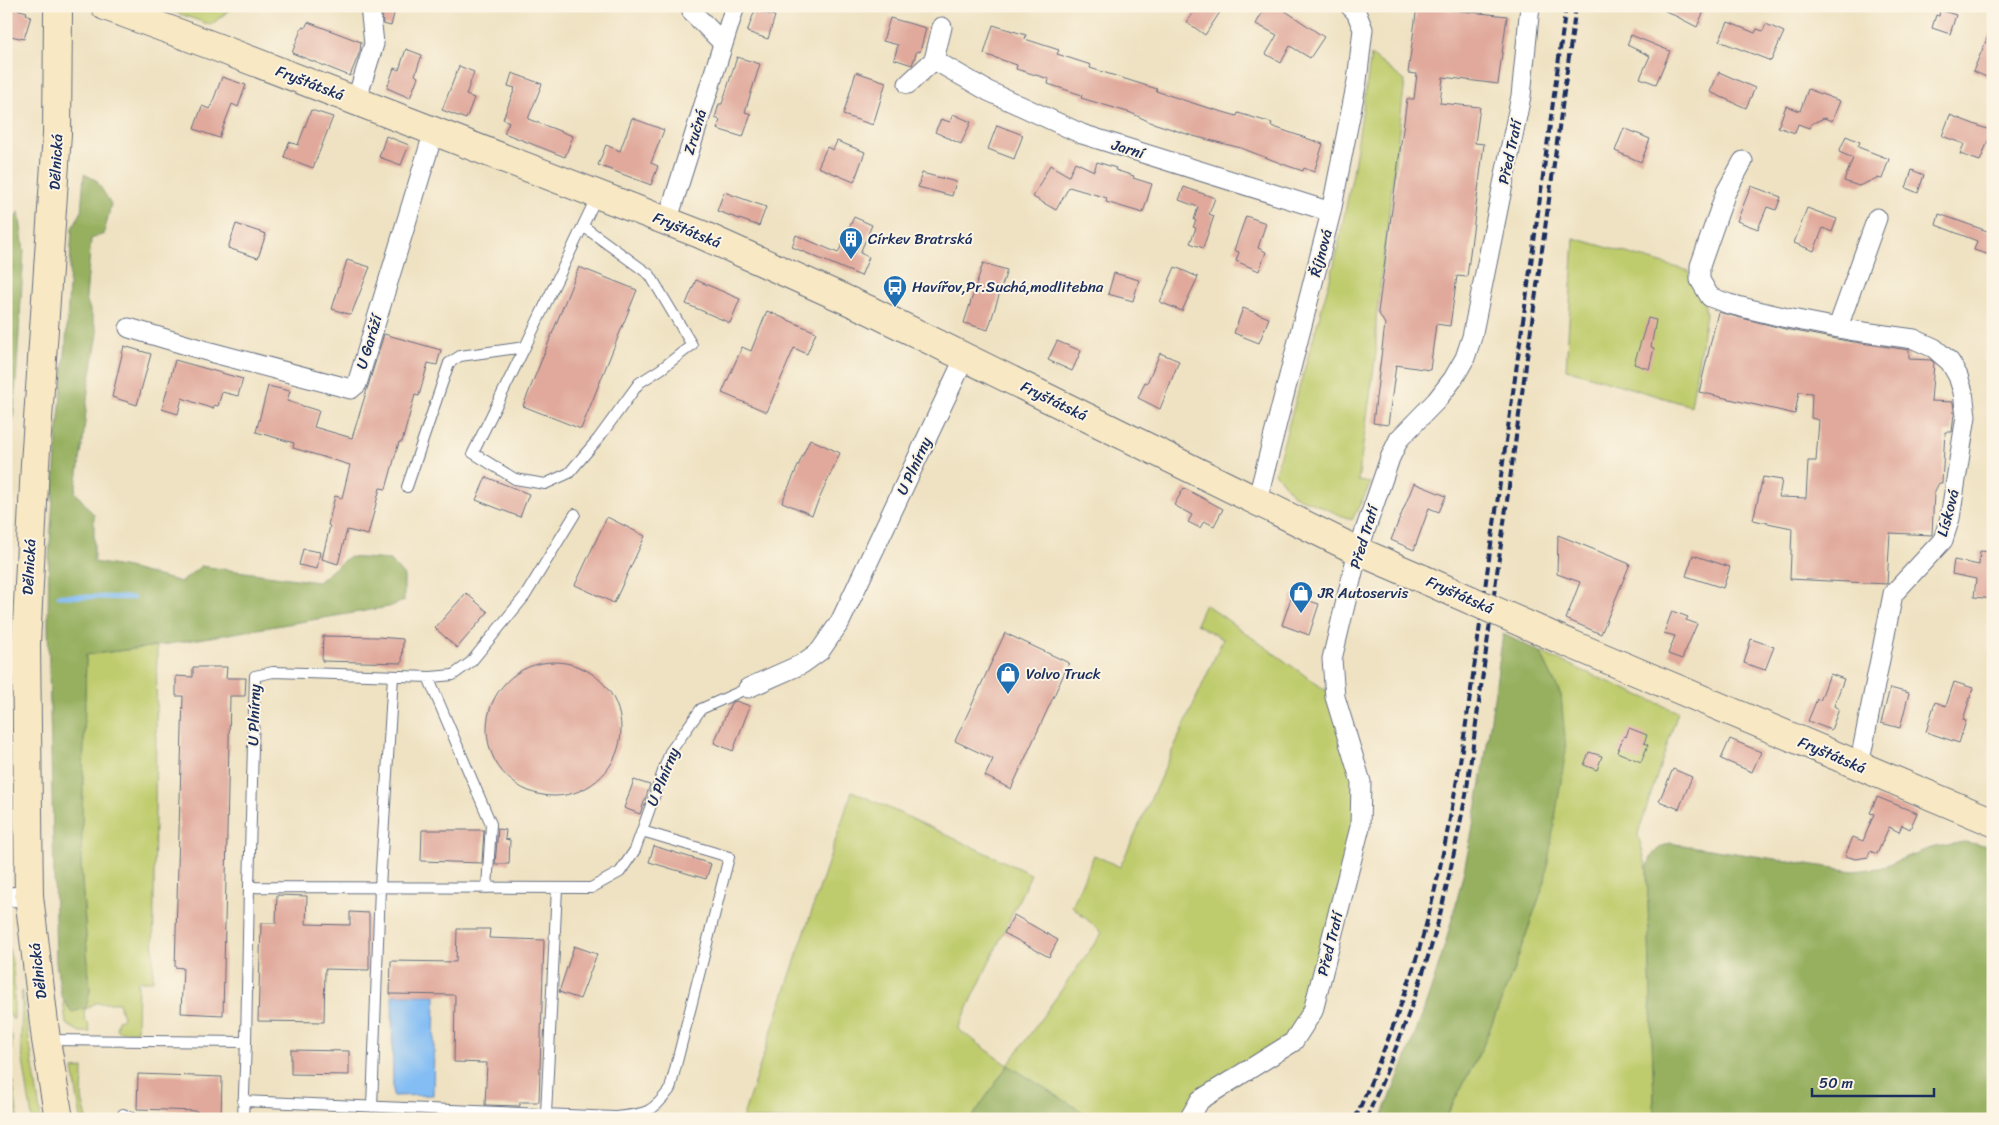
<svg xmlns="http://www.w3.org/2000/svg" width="1999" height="1125" viewBox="0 0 1999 1125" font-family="Sriracha,sans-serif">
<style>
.green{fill:#bfcc6d;stroke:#6d7e66}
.forest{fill:#97b060;stroke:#59705f}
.water{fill:#83bdf4;stroke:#4f76a9}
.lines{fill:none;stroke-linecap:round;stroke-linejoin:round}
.stream{stroke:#83bdf4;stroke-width:5}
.building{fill:#e0a99b}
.lane-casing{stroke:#656e81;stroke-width:12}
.street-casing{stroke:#656e81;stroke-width:21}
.secondary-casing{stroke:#656e81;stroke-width:30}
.lane{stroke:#fff;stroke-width:10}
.street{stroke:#fff;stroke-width:19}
.secondary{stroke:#f8e8c3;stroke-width:28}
.rail{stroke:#1b2f5e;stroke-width:4;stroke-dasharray:8 4;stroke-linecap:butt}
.secondary-bridge-casing{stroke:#656e81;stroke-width:30;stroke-linecap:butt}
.secondary-bridge{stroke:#f8e8c3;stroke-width:28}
.labels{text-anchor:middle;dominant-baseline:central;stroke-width:4;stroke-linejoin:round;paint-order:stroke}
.street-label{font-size:15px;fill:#1b2f5e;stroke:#fcf5e5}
.poi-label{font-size:15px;fill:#1b2f5e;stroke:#fcf5e5;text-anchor:start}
</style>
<rect width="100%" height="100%" fill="#fcf5e5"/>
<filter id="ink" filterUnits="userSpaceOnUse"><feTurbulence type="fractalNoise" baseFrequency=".02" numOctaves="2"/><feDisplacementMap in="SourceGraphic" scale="10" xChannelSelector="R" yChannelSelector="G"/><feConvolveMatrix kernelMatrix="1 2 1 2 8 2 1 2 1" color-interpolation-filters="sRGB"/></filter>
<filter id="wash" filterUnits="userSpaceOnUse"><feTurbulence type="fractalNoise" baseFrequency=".0096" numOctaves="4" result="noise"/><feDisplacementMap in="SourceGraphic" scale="20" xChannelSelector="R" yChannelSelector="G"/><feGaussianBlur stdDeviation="1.12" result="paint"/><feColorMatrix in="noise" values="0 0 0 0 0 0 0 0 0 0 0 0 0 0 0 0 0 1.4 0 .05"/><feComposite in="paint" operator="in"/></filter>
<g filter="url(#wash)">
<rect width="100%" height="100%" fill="#efe2c2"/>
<path class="green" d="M157 6H234L211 25Z
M1371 55 1405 81 1376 320V353L1358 481 1371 483 1352 520 1293 495 1275 473 1334 265 1353 173Z
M1574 238 1689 271 1704 300 1706 315 1691 406 1566 369Z
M1205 604 1335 697 1361 782 1313 1011 1293 1042 1191 1116 1164 1117 1160 1119H1094L1008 1065 971 1119H742L852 791 1031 874 958 1029 1008 1065 1102 933 1072 906 1094 855 1120 867 1223 639 1196 624Z
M157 646 153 981H138L137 1031 120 1032 116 1029 118 1020 123 1018 119 1003H95L84 1011 85 1021 88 1022 90 1032H80L66 1024 63 1000 72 1012 85 1008 90 991 81 867 86 655Z
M1540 652 1678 712 1638 834 1647 869 1654 1102V1116L1651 1119H1445L1482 1048 1514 969 1545 881 1561 695Z
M6 942C16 964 14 994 14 1018L13 1020 6 1008Z
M22 991 41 1119H32L21 1047Z
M6 1025 12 1037 11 1069 18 1119H6Z
M83 1068 82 1098 87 1119H81L73 1069Z"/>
<path class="forest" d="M84 174 96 180 111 204 104 234 91 239 86 298 98 334 88 390 83 442 75 492 94 515V562L128 568 181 582 201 566 318 582 348 557 390 560 404 576V601L389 607 157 646 86 655 81 867 90 991 86 1008 72 1012 61 995 56 962 48 624 49 559 57 438 66 343 72 228 81 213Z
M19 211 24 251 16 382 6 502V233Z
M1503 634 1540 652 1561 695 1566 750 1545 881 1514 969 1482 1048 1445 1119H1381C1404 1064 1426 1009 1443 951 1474 848 1488 740 1503 634Z
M1964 842 1990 846 1993 904V1119H1651L1654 1116V1102L1647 869C1652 853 1654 850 1669 843L1854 871 1879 868 1930 848Z
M1008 1065 1094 1119H971Z"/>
<path class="water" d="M392 995H435L433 1095 393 1096Z"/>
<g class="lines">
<path class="stream" d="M59 596 133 598"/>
</g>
<g id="blocks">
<path class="building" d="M6 6 27 12 26 14 31 16 24 39 6 35Z
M381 6H396L391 26 383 24Z
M1198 6H1224L1205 35 1187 22Z
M1266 6H1278L1324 37 1310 58 1290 46 1281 63 1266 54 1277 35 1256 24Z
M1417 6 1507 16 1498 84 1443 77 1440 103 1480 107 1475 143 1484 144 1467 277 1457 276 1450 326 1436 324 1430 370 1396 365 1388 425 1373 423 1385 324 1378 312 1407 99H1414L1417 74 1408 73Z
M1656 6H1706L1697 27Z
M755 10 775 16 768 39 747 32Z
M1940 10 1956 15 1950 34 1932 28 1936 15 1939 16Z
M890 18 926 28 920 52 917 51 912 65 894 59 898 45 883 41Z
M308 22 361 42 360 51 350 76 292 53 302 27 305 28Z
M1728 22 1755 33 1757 29 1763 31 1766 24 1784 32 1771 61 1719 41Z
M993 25 1026 35 1025 39 1059 50 1057 54 1091 65 1090 68 1157 89 1156 91 1202 106 1237 116 1238 113 1272 123 1271 126 1323 144 1314 172 1304 168 1303 171 1288 166 1241 148 1193 136 1150 122 1131 113 1081 98 1082 95 1048 84 1049 79 1016 69 1017 65 984 54Z
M1993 25V80L1973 71Z
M1631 35 1670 51 1656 84 1640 78 1650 56 1627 45Z
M406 49 422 55 415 75 418 77 410 98 387 88 394 68 399 70Z
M737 57 760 64 745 112 751 114 743 137 717 129 720 120 715 118 719 104H722Z
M459 66 474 72 466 95 474 98 466 119 442 110Z
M856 72 886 82 873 125 843 115Z
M1719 72 1755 88 1746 108 1710 92Z
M512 73 542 84 528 119 573 136 565 157 504 133 509 122 503 119 515 88 508 86Z
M222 77 246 85 238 107 232 104 219 138 194 129 202 106 210 109Z
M1808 89 1840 101 1832 121 1824 118 1811 124 1809 128 1798 124 1795 133 1778 127 1786 106 1800 111Z
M311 110 333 117 313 168 284 157 289 142 298 145Z
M953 114 971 122 961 144 935 132 941 119 950 122Z
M1950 115 1992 131 1980 161 1960 154 1964 144 1942 136Z
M632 118 664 130 651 163 658 166 651 185 598 165 606 145 620 151Z
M997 125 1023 135 1014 159 988 149Z
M1624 128 1650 139 1641 162 1615 151Z
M386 136 409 145 401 165 379 157Z
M1846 136 1860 142 1858 147 1889 159 1882 179 1877 178 1859 186 1844 181 1853 158 1839 152Z
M837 141 865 152 854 182 818 167 827 147 833 150Z
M1075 162 1094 171 1097 162 1116 168 1115 170 1134 176 1133 178 1152 184 1143 213 1106 202 1107 198 1069 187 1056 210 1033 197 1050 165 1069 176Z
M1912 170 1924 175 1918 193 1906 188Z
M922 173 956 182 952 196 918 187Z
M1751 186 1781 197 1776 210 1767 207 1758 229 1737 221Z
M1184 187 1215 198 1209 214 1214 216 1203 248 1190 243 1196 228 1193 227 1196 221 1194 220 1198 207 1179 200Z
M724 192 766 207 759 226 717 211Z
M1807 208 1837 219 1832 232 1823 228 1814 251 1794 243Z
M1939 214 1993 233V256L1974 250 1977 241 1936 225Z
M1246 216 1266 223 1258 248 1266 252 1259 271 1236 261 1239 252 1234 250Z
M854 217 872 225 860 253 869 257 861 276 792 247 796 235 838 253Z
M236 224 266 234 258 258 228 248Z
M347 260 370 267 351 315 332 309Z
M983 263 1007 270 988 330 964 323Z
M579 267 637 290 581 429 523 406Z
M1175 267 1198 277 1182 311 1160 302Z
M1114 273 1139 280 1133 301 1108 294Z
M696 280 740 299 730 323 686 304Z
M1243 308 1269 318 1259 343 1234 333Z
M767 311 816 332 807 354 794 348 767 412 722 393 742 347 751 351Z
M1718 312 1785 329 1847 341 1909 350V359L1931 360 1934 363 1931 401 1953 402 1954 413 1952 432H1945L1942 483H1939L1934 493 1932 535 1890 533 1887 584 1790 579 1792 528 1753 520 1763 477 1782 480 1779 497 1806 498 1808 461H1816L1819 420 1811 418 1812 393 1799 392 1795 414 1699 392Z
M1648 318 1656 320 1651 347 1654 348 1649 369 1634 364Z
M384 334 441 350 437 365 428 363 419 396 415 395 402 442H399L386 489 380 488 368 535 347 530 338 564 322 559 330 526 328 525 335 496 342 498 350 465 293 448 294 443 256 432 268 386 290 391 287 401 319 411 314 427 352 438Z
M1057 341 1081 351 1072 371 1048 360Z
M124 346 151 354 137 405 112 397Z
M1160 353 1179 361 1160 409 1138 398 1145 382 1147 383Z
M175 360 243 379 238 396 222 392 218 406 214 405 213 409 182 398 178 414 162 409Z
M810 439 840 453 812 515 782 502Z
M486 477 529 494 520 517 476 500Z
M1414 483 1446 496 1439 512 1429 508 1414 550 1391 540Z
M1184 488 1223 509 1214 526 1204 521 1200 528 1188 522 1192 515 1174 505Z
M607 517 645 536 614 603 575 585Z
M1558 535 1630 564 1601 634 1566 619 1580 582 1557 574Z
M303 549 320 552 317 569 299 565Z
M1980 551 1993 552V599L1974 597 1976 579 1952 574 1954 560 1979 565Z
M1693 555 1730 567 1723 588 1686 576Z
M466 593 488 612 457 648 435 628Z
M1292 595 1319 604 1309 635 1282 625Z
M1672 611 1688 617 1686 620 1697 624 1682 659 1668 654 1675 636 1664 633Z
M1005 633 1069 663 1011 789 985 776 993 759 955 741Z
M323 636 378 637 403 639 402 663 322 661Z
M1751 639 1774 647 1765 670 1744 663Z
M487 729a67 67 0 1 1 134 0a67 67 0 1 1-134 0Z
M193 667H227L226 678H246L245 696H230L223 1015 181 1013 183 968 175 967 183 696H176V676L193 677Z
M1830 674 1844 679 1834 706 1839 709 1831 730 1808 721 1817 699 1820 701Z
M1954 682 1973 688 1963 720 1966 721 1959 743 1926 732 1935 702 1946 706Z
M1890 688 1909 693 1900 728 1881 723Z
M736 701 750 706 733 751 714 743 731 703Z
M1629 728 1647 735 1644 743 1648 745 1641 762 1617 752 1624 736 1626 737Z
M1730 739 1761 752 1752 772 1721 759Z
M1589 752 1602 756 1597 770 1584 765Z
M1673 769 1692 777 1679 809 1659 801Z
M634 780 650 785 640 814 624 808Z
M1877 797 1917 813 1910 829 1902 825 1899 832 1889 827 1877 854 1870 851 1868 857 1856 859 1845 856 1853 837 1863 841 1874 814 1870 813Z
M498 829 506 830 505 839 510 840 509 864H495Z
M422 830H484L482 863 421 861Z
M654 846 711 864 706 879 649 862Z
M277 895 307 896 306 924 350 925V912L369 913V970L325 969 324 1022 258 1021 261 923H276Z
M1014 915 1058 940 1049 957 1004 933Z
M457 929H490L489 938 544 940 539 1102H520V1106L485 1105 487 1063 454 1062 455 995 390 994 391 961 456 962Z
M574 946 597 954 580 999 559 992Z
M291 1050 349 1051V1075L291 1074Z
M138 1074 222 1077 221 1119H197V1111L137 1109Z"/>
</g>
</g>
<g filter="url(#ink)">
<use href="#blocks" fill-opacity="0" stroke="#656e81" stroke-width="1"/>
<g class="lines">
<g class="lane-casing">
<path id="lane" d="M525 347 473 453 515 479 545 484 569 473 598 439 639 383 661 369 692 345 650 275 583 226
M407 487 449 363 460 356 525 347 597 196
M428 677 491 824 487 888
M249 887 255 676 273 672 431 677 453 675 471 662 525 596 575 514
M48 1040 246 1042 249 887 591 888 620 872 635 850 670 752 701 709 748 688
M243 1101 615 1117C645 1114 652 1114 670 1089L729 857 642 831
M372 1107 380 887 393 676
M123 1114 134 1119
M243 1119 246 1042
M544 1119 546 1114 557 888"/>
</g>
<g class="street-casing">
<path id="street" d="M692 12 723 43
M934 60 988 91 1082 134 1331 212
M908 84 934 60 942 27
M356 101 374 44 370 6
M1743 161 1726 192 1700 266V280L1710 297 1729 304 1787 318 1849 330 1914 339 1934 348 1950 362 1958 376 1963 392 1966 416 1950 518 1943 540 1893 594 1859 766
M667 222 735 6
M1838 327 1877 218
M129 328 210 352 351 389 357 384 434 131
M1257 501 1331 212 1357 81 1363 29 1356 12 1350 6
M748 688 802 664 820 651 840 622 965 357
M6 897 29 896
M1189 1119 1200 1100 1293 1042 1313 1011 1360 827 1361 782 1335 697 1332 659 1358 551 1390 458 1399 439 1436 401 1453 379 1465 358 1472 337 1521 96 1530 6"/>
</g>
<g class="secondary-casing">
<path id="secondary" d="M105 6 216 47 700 234 869 310 1358 551 1423 579
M58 13 57 134 35 464 26 644 29 896 46 1040 59 1119
M1559 639 1993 822"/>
</g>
<use href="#lane" class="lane"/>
<use href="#street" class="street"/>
<use href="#secondary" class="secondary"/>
<path class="rail" d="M1355 1119C1387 1046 1416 971 1434 893 1462 776 1475 656 1492 538 1518 361 1542 184 1566 6
M1366 1119C1391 1063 1413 1006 1431 947 1446 897 1455 846 1466 795L1576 6"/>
<g class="secondary-bridge-casing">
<path id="secondary-bridge" d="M1423 579 1559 639"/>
</g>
<use href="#secondary-bridge" class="secondary-bridge"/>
</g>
</g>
<defs>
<g id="building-pin" transform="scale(1.25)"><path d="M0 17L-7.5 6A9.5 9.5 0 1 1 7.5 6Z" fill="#1f6fb2" stroke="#fcf5e5"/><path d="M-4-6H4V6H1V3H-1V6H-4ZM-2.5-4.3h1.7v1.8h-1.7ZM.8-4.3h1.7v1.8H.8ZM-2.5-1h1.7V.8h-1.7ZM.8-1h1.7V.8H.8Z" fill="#fff"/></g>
<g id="bus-pin" transform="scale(1.25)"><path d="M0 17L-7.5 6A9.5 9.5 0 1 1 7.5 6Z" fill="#1f6fb2" stroke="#fcf5e5"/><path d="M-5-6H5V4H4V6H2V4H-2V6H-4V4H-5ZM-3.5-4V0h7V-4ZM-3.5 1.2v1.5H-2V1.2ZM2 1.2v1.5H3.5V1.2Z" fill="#fff"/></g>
<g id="shop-pin" transform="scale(1.25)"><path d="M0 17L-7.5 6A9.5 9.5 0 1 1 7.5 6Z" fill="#1f6fb2" stroke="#fcf5e5"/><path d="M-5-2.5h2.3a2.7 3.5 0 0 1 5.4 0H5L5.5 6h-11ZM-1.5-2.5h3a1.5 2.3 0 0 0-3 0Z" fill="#fff"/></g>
</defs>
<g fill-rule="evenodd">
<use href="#building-pin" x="851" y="239"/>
<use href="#bus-pin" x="895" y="287"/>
<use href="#shop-pin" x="1301" y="593"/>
<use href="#shop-pin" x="1008" y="674"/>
</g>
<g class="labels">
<g class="street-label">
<text transform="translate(310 83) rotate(21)">Fryštátská</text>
<text transform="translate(695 132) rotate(-73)">Zručná</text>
<text transform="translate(1128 149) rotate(17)">Jarní</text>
<text transform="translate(1510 152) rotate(-78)">Před Tratí</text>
<text transform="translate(56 162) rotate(-87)">Dělnická</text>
<text transform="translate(687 230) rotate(22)">Fryštátská</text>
<text transform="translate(1321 253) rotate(-75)">Říjnová</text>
<text transform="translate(369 342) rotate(-73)">U Garáží</text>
<text transform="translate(1054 401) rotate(26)">Fryštátská</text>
<text transform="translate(914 466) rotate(-65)">U Plnírny</text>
<text transform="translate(1948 513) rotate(-75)">Lísková</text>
<text transform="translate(1364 537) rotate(-73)">Před Tratí</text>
<text transform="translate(29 567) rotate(-87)">Dělnická</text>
<text transform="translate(1460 595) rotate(24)">Fryštátská</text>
<text transform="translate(254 715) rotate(-88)">U Plnírny</text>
<text transform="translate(1832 755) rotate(23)">Fryštátská</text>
<text transform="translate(663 777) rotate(-68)">U Plnírny</text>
<text transform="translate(1330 944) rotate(-76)">Před Tratí</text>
<text transform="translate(38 971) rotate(-97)">Dělnická</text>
</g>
<g class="poi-label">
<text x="868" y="239">Církev Bratrská</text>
<text x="912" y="287">Havířov,Pr.Suchá,modlitebna</text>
<text x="1318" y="593">JR Autoservis</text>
<text x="1026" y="674">Volvo Truck</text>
</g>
</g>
<rect width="1999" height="1125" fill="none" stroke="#fcf5e5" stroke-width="25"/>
<path d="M1812 1088v8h122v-8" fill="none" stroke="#1b2f5e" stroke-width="2.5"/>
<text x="1819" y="1088" font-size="15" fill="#1b2f5e" stroke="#fcf5e5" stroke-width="4" paint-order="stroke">50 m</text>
</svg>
